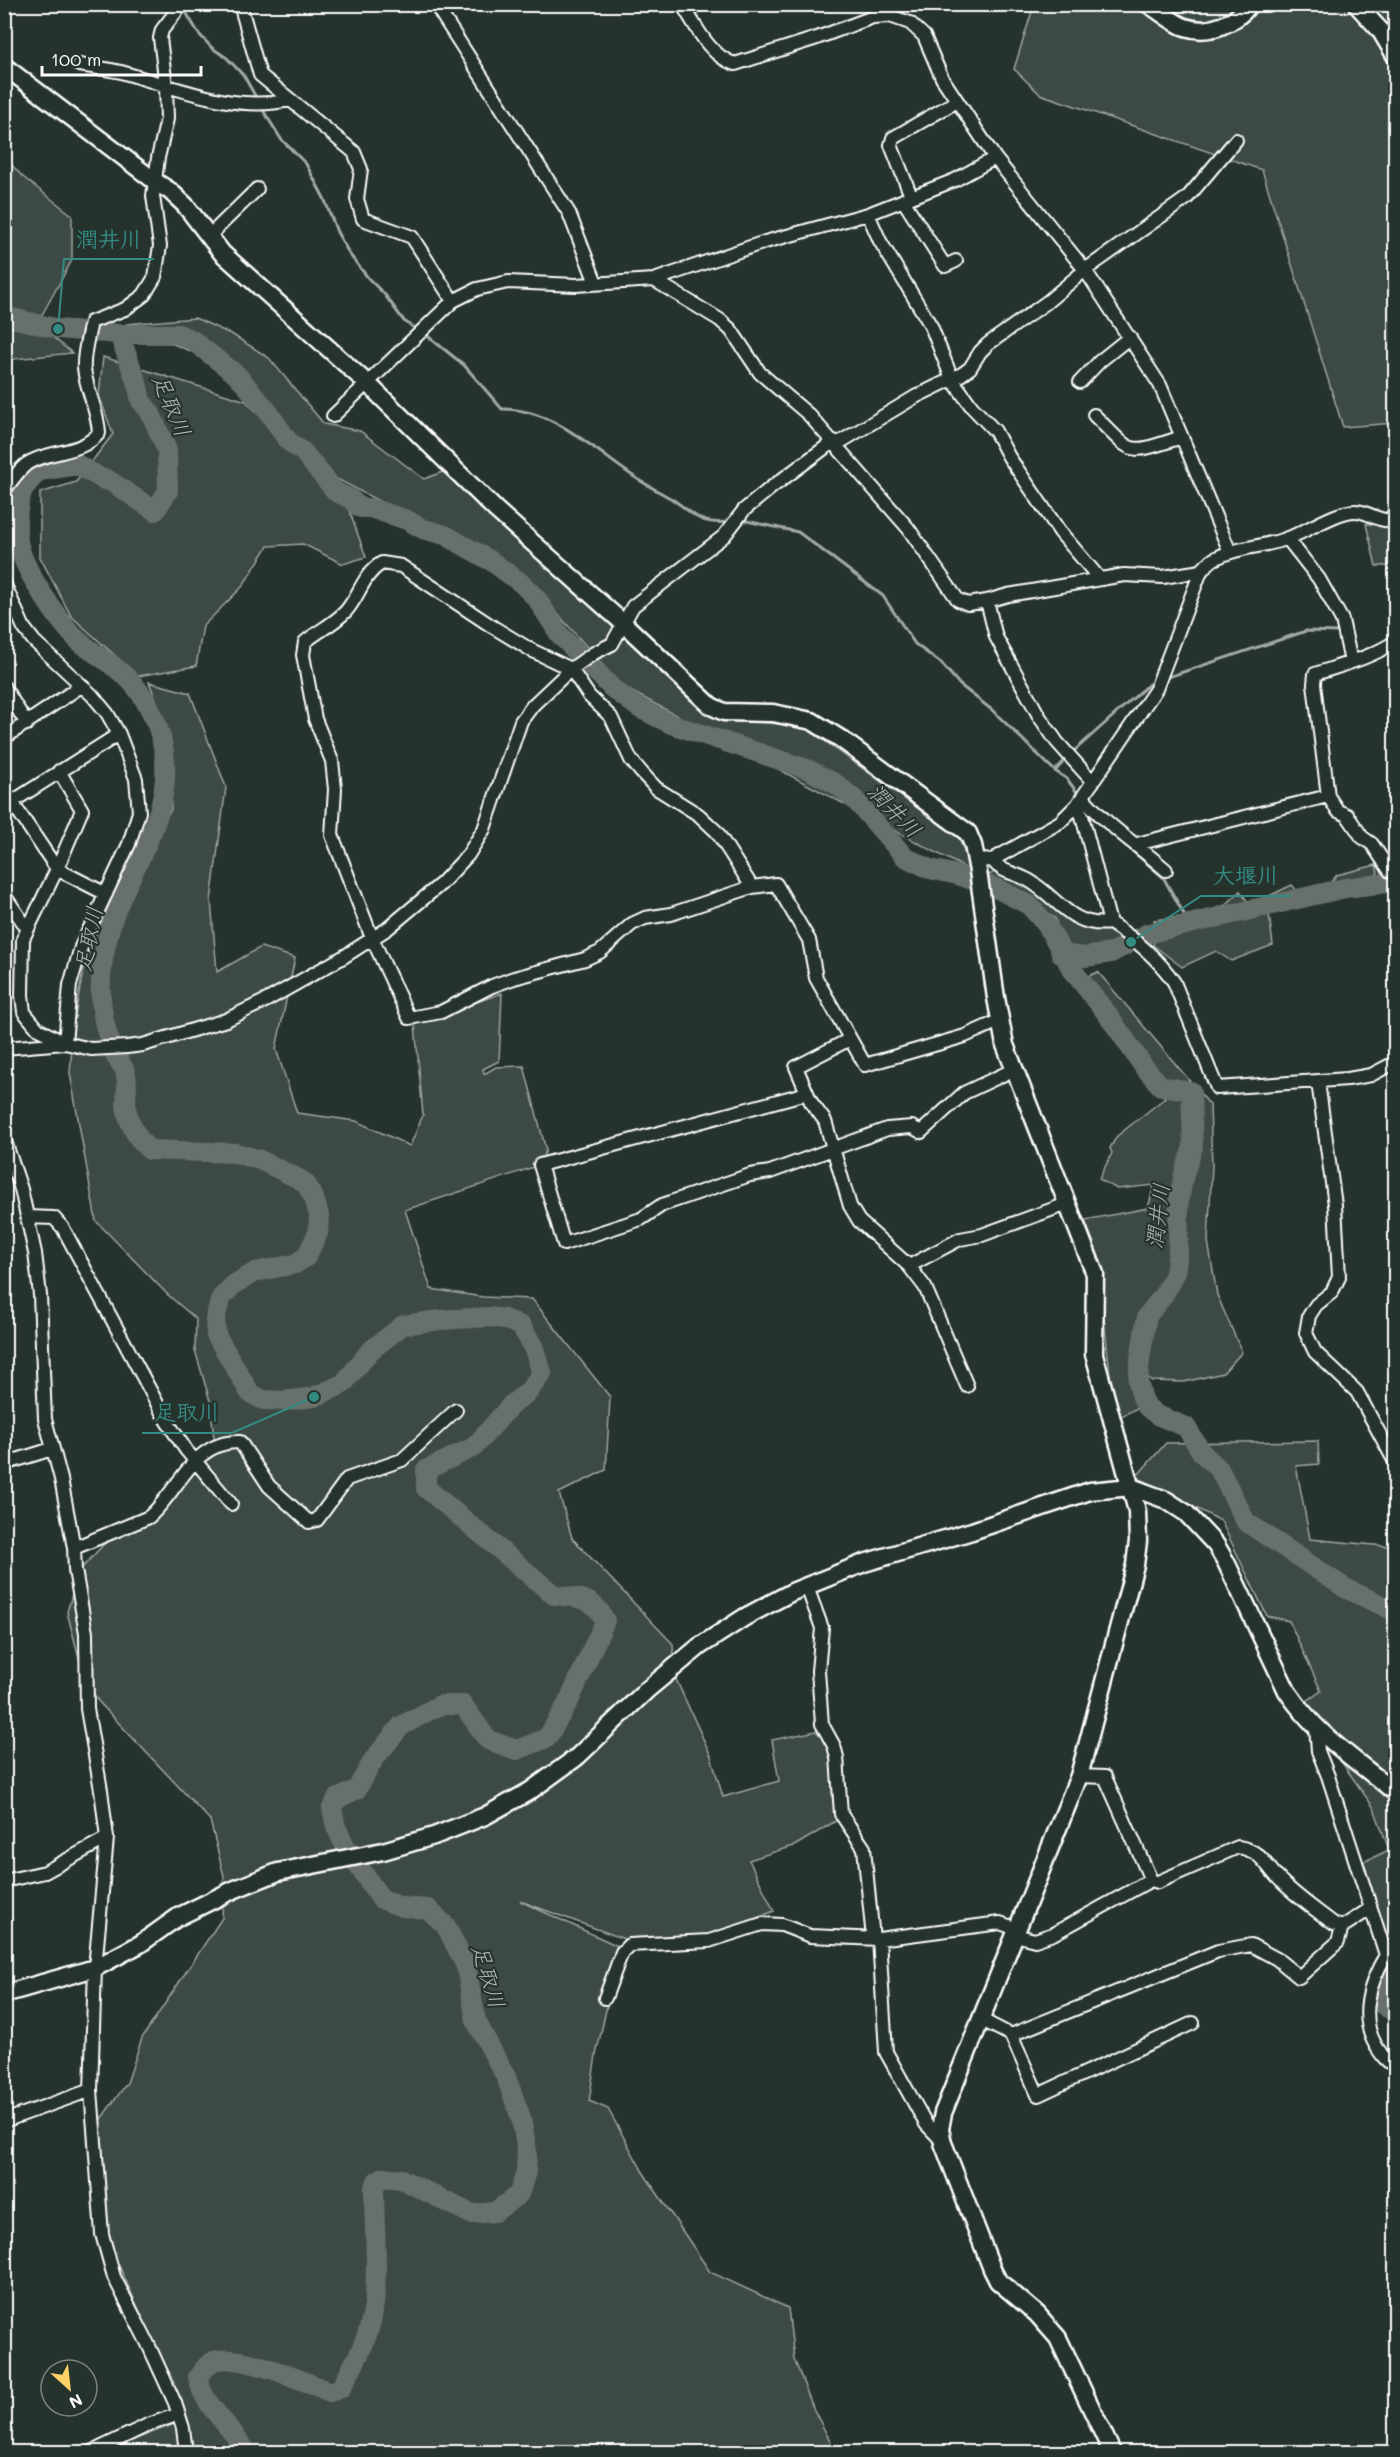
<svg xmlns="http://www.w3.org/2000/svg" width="1400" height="2457" viewBox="0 0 1400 2457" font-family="Mali,'Klee One',sans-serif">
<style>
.green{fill:#3e4944;stroke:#9ea4a2;stroke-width:1.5}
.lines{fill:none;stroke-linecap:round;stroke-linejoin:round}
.stream{stroke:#a4a9a7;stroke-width:3}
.river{stroke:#67706c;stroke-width:20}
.street-casing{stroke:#fff;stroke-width:16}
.secondary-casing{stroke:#fff;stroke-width:21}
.street{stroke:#26332d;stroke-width:12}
.secondary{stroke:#26332d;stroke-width:16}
.labels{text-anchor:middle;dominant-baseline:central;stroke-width:4.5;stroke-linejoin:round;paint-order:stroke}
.water-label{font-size:22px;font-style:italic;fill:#b3b8b6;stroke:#26332d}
.leader{fill:none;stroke:#338b84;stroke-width:2}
.callout-dot{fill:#338b84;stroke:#26332d;stroke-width:2}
.callout-label{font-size:22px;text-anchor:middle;font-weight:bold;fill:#338b84;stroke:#26332d;stroke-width:4.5;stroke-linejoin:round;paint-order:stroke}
</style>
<rect width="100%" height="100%" fill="#26332d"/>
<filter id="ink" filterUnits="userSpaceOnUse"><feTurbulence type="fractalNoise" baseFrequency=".0167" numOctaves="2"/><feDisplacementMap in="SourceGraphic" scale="12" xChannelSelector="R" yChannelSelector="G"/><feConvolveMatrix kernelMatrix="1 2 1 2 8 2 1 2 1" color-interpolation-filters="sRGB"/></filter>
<g filter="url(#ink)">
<path class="green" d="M1034 5H1395V423L1343 427 1262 170 1040 94 1014 69Z
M5 158 23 177 72 215V260L37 324 72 353 5 360Z
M195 318 233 335 269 358 324 424 360 431 424 479 443 472 713 717 805 727 959 838 971 871 621 686 543 597 464 546 318 469 209 359 126 324Z
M103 357 246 401 349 510 366 557 343 564 303 544 268 546 242 587 203 626 196 666 138 676 71 616 40 557V493L76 482 113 434 99 395Z
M1395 517V566H1376L1366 524H1391Z
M149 682 190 693 226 787 211 901 217 972 261 947 295 958 276 1049 297 1113 356 1121 410 1146 423 1115 415 1024 502 993 499 1061 483 1069 484 1074 496 1067 524 1066 546 1150 540 1165 405 1210 431 1289 483 1297 532 1299 610 1397 606 1470 559 1493 572 1538 673 1644 675 1677 711 1756 723 1797 779 1781 772 1740 816 1731 831 1746 839 1819 796 1845 749 1860 774 1911 739 1925 701 1936 627 1940 520 1901 620 1947 596 2055 589 2101 608 2109 643 2172 710 2272 788 2308 794 2359 814 2410 836 2452H102L185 2420 157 2350 108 2241 98 2123 127 2083 142 2038 222 1918 224 1876 210 1820 98 1701 83 1673 67 1612 79 1571 118 1529 177 1492 215 1448 210 1401 195 1350 196 1319 168 1295 96 1221 70 1073 74 1021 83 971 93 936 115 884 171 810 170 736Z
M1376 865 1378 873 1359 890 1269 914 1273 945 1231 961 1216 951 1182 967 1153 945 1157 933 1154 920 1196 915 1226 905 1240 891 1250 905 1292 885 1297 891 1330 883 1337 875Z
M996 872 1045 894 1071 923 1102 927 1131 942 1132 952C1113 962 1093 965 1073 961L1062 943 1055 918 983 877Z
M1098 972 1210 1105 1212 1166 1208 1241 1217 1295 1242 1352 1223 1373 1184 1382 1152 1381 1140 1371 1139 1407 1120 1417 1111 1385 1104 1317V1270L1085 1220 1148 1208 1154 1185 1117 1189 1099 1179 1112 1153 1110 1148 1117 1136 1165 1098 1123 1047 1080 980Z
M1318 1441 1319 1464 1296 1466 1310 1539 1395 1547V1948L1386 1949 1359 1864 1389 1850 1374 1808 1301 1705 1321 1691 1289 1621 1267 1616 1221 1521 1136 1477 1166 1443Z"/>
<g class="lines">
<path class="stream" d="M184 9 199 34 212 48 227 58 244 76 258 101
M261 107 281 139 306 164 324 198 337 232 350 255 369 279 385 295 404 321 419 331
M425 334 464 365 502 409C554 408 596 452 636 478 648 486 660 492 672 499 696 515 698 525 729 522
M742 520 798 532 883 596 915 644 941 663 960 685 992 710 1055 771 1067 779 1079 795
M1165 678 1306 631 1338 632
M1073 752 1149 684 1153 682
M1055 771 1068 757
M1085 807 1092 817 1163 877 1189 923"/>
<path class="river" d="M4 316 58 329 119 334H178L192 340 238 376 267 410 288 441 303 452 336 492 351 499 360 508H370L407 520 423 529 445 535 491 561 521 583 537 599 560 635 613 689 639 708 671 724 807 769 836 784 855 800 905 857 930 869 958 875 998 889 1029 905 1046 924 1073 971 1108 1015 1144 1067 1161 1086 1191 1091 1193 1147 1184 1174 1179 1200 1178 1250 1175 1274 1163 1296 1147 1316 1140 1359 1138 1381 1142 1397 1147 1407 1157 1415 1186 1427 1202 1453 1219 1469 1246 1522 1345 1588 1396 1612
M119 334 137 383 141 401 150 412 167 450 168 491 155 511 107 479 104 480 78 465 39 471C34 477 25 485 22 492 17 507 15 531 19 546 25 572 60 624 79 641 97 656 120 668 135 686 152 707 163 735 165 761 169 817 135 861 116 910 110 925 106 943 103 959 98 990 101 1022 114 1052 117 1061 125 1066 126 1075 128 1084 126 1094 126 1103 126 1119 137 1140 150 1150L235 1153 260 1160 299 1179 306 1184 314 1198 319 1215 318 1233 306 1257 295 1264 255 1272 233 1285 221 1298 215 1319 216 1335 250 1393 263 1400 284 1401 314 1397 343 1384 370 1351 403 1325 440 1320 489 1317 504 1319 521 1326 533 1346 542 1373 528 1392 511 1405 474 1447 426 1470V1488L554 1595C578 1597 595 1598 605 1621L569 1701 547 1738 517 1750 488 1740 463 1705H440L401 1726 374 1759 357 1789 337 1799 332 1808 336 1827 346 1848 381 1899 402 1907 428 1909 446 1926 466 1966 476 2021 506 2077 521 2118 527 2151 526 2172 519 2194 495 2212 471 2214 401 2179 384 2177 377 2181 374 2189C374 2229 379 2271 373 2311 369 2339 354 2364 341 2388L330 2392C305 2382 239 2352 214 2361 206 2365 203 2370 198 2377 202 2406 233 2427 246 2452
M1061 954 1085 957 1111 953 1146 934 1345 888 1396 882
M1396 1962 1384 1977 1377 2001 1396 2013"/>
<g class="street-casing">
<path id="street" d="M240 4 260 75 354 152 361 169 357 199 363 219 412 237 453 301
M435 4 569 213 596 283
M682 4C696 26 709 56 735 64L817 38 873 17 890 16 910 23 924 36 942 78 995 158 1085 270 1160 385 1230 552
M79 65C93 67 107 69 121 72 175 87 233 113 290 100
M911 196 891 145 893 138 957 101
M903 200 945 266 956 261
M868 214 880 241 931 326 952 379 972 407 995 431 1009 457 1060 532 1099 578
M209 236 257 189
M654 280 765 242 868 214 955 180 995 158
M1080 382 1100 361 1130 337
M1094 415C1135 456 1126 455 1182 437
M333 416 453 301 477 289 508 282 576 285 654 280 720 320 731 330 760 373 809 415 908 528 958 600 968 604 987 601 1008 595 1124 575 1163 577 1201 571
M837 444 915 397 962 374 970 368 980 352 988 344 1047 302 1085 270 1187 198 1236 140
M4 491C11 482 20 467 30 462 53 450 81 454 99 433 98 410 86 390 84 368 83 353 88 337 91 322L125 309 144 295 155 277 160 246 153 196 158 158 167 119 166 86 160 38 162 30 182 4
M1287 538 1319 579 1342 620 1351 662
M382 563 401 566 493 627 531 650 571 669 589 696 611 717 631 760 642 773 656 788 699 815 717 832 752 887 671 914 645 918 632 924 600 952 585 959 514 978 492 986 441 1012 409 1018 372 938 332 835 335 789 332 761 315 719 303 655 305 642C318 631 334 624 346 611 360 595 363 574 382 563Z
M4 583 24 628 34 641 92 695 107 713 119 734 136 779 139 812 129 844 81 947 70 985 65 1043 38 1029 24 1012 22 995 23 939 57 869 82 810 59 771
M987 601 996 637 1039 716 1057 742 1093 782
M1396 641C1373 657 1342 665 1315 674L1314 684 1328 796 1338 811 1347 815 1362 837 1372 844 1390 871H1396
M4 687 27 724
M4 738 81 686
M1083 797C1107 826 1138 845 1166 870
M12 802 57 869 106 894
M1077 805 1082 816 1110 923
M4 807 119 734
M1137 844 1328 796
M992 860C1002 873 1014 872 1028 880 1057 896 1070 928 1110 923 1135 939 1157 957 1174 982L1217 1088 1348 1079 1371 1075 1396 1062
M976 861 992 860 1060 822 1077 805 1156 689 1201 571C1205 567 1209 562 1214 559 1236 547 1263 547 1286 539 1305 532 1337 511 1355 511 1368 511 1378 522 1391 520L1396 509
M752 887 776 884 809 940 816 978 865 1065 965 1036 999 1021
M4 895 27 928
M850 1039 796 1067 811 1102 825 1121 850 1206 859 1221 909 1266 925 1287 967 1386
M4 1048 65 1043 91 1049 127 1047 143 1045 226 1020 267 1000 345 956 387 929 442 883 468 855 484 829 521 721 533 705 571 669 594 653 612 644 633 606 724 536 744 510 772 487 834 441
M1318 1082 1335 1205 1339 1277 1332 1292 1316 1305 1309 1316 1306 1333 1315 1352 1357 1392 1396 1464
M807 1093 540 1165 564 1244 641 1219 662 1205 750 1175 770 1172 887 1129 912 1127 921 1132 964 1093 1013 1070
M4 1138 21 1189 35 1253 40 1295 45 1419 61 1479 74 1548 75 1570 86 1633 87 1709 101 1790 107 1838 95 1968 91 2090 102 2234 114 2277 148 2344 175 2403 183 2428 186 2452
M27 1217 54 1218 63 1228 166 1420 186 1450 231 1504
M909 1266 960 1239 982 1235 1067 1204
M4 1464 52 1449
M74 1548 149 1517C179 1491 193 1440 240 1442L269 1486 309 1522 317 1520 347 1479 402 1460 456 1410
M807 1587 822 1628 818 1671 822 1724 834 1746 837 1757 841 1814 864 1848 873 1939
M1316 1727 1318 1751 1328 1776 1386 1955C1369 1983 1359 2017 1376 2046 1382 2055 1386 2062 1396 2066
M1079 1776 1105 1777 1151 1880
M4 1881 45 1872 107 1838
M1342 1927 1370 1909
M879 1939 886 2052 926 2124 943 2142
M605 1998 622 1952 629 1945 709 1941 762 1924 782 1925 810 1936 879 1939 1000 1923 1017 1929
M982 2020 1011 2035 1038 2095 1193 2023
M1011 2035 1218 1951 1251 1945 1277 1959 1299 1977 1338 1942 1342 1927 1334 1924C1316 1910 1297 1897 1281 1881 1265 1866 1263 1851 1238 1847L1158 1882 1151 1880 1053 1934 1035 1940 1015 1935
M4 2121 91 2090
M92 2452 148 2425 179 2414"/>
</g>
<g class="secondary-casing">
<path id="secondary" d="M1148 4C1160 11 1173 23 1185 27 1209 35 1235 24 1250 4
M1356 4 1380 30 1396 57
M4 66 156 182 170 191 185 205 222 253 368 384 496 510 622 622 711 706 724 712 773 713 812 721 841 739 968 833 973 845 978 871 996 998 1005 1045 1095 1274 1094 1354 1137 1511 1138 1541 1135 1565 1079 1776 943 2113 940 2129 943 2143 992 2269 998 2281 1037 2314 1058 2338 1112 2452
M4 1994 95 1968 140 1944 178 1917 233 1890 278 1872 383 1851 434 1836 485 1816 530 1791 577 1757 648 1689 700 1646 745 1617 792 1592 864 1563 972 1531 1090 1491 1131 1487 1166 1500 1186 1513 1216 1545 1226 1562 1287 1691C1317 1736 1355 1759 1396 1793"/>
</g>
<use href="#street" class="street"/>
<use href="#secondary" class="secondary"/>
</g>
</g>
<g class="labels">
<g class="water-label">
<text transform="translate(172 405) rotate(67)">足取川</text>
<text transform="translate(895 810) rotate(46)">潤井川</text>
<text transform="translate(88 939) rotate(-79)">足取川</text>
<text transform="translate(1157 1216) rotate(-83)">潤井川</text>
<text transform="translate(489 1976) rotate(73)">足取川</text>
</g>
</g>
<path class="leader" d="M58 329L64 259H154M1131 942L1201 896H1291M314 1397L232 1433H142"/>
<g class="callout-dot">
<circle cx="58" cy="329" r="6"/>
<circle cx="1131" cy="942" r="6"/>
<circle cx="314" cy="1397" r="6"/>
</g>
<g class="callout-label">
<text x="109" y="247">潤井川</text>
<text x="1246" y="883">大堰川</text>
<text x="187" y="1420">足取川</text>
</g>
<rect width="1400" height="2457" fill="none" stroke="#26332d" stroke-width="24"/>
<rect x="12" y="12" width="1376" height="2433" fill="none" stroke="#fff" stroke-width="2" filter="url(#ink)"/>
<g transform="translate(69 2388) rotate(153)"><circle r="28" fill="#26332d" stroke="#7d8581" stroke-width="1.5"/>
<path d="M0-4.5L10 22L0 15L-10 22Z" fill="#ffd166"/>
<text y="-9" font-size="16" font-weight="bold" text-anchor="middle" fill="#ffffff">N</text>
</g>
<path d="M42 66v9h159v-9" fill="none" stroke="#ffffff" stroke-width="3"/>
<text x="51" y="66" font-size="18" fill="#ffffff" stroke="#26332d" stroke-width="4.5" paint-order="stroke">100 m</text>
</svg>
